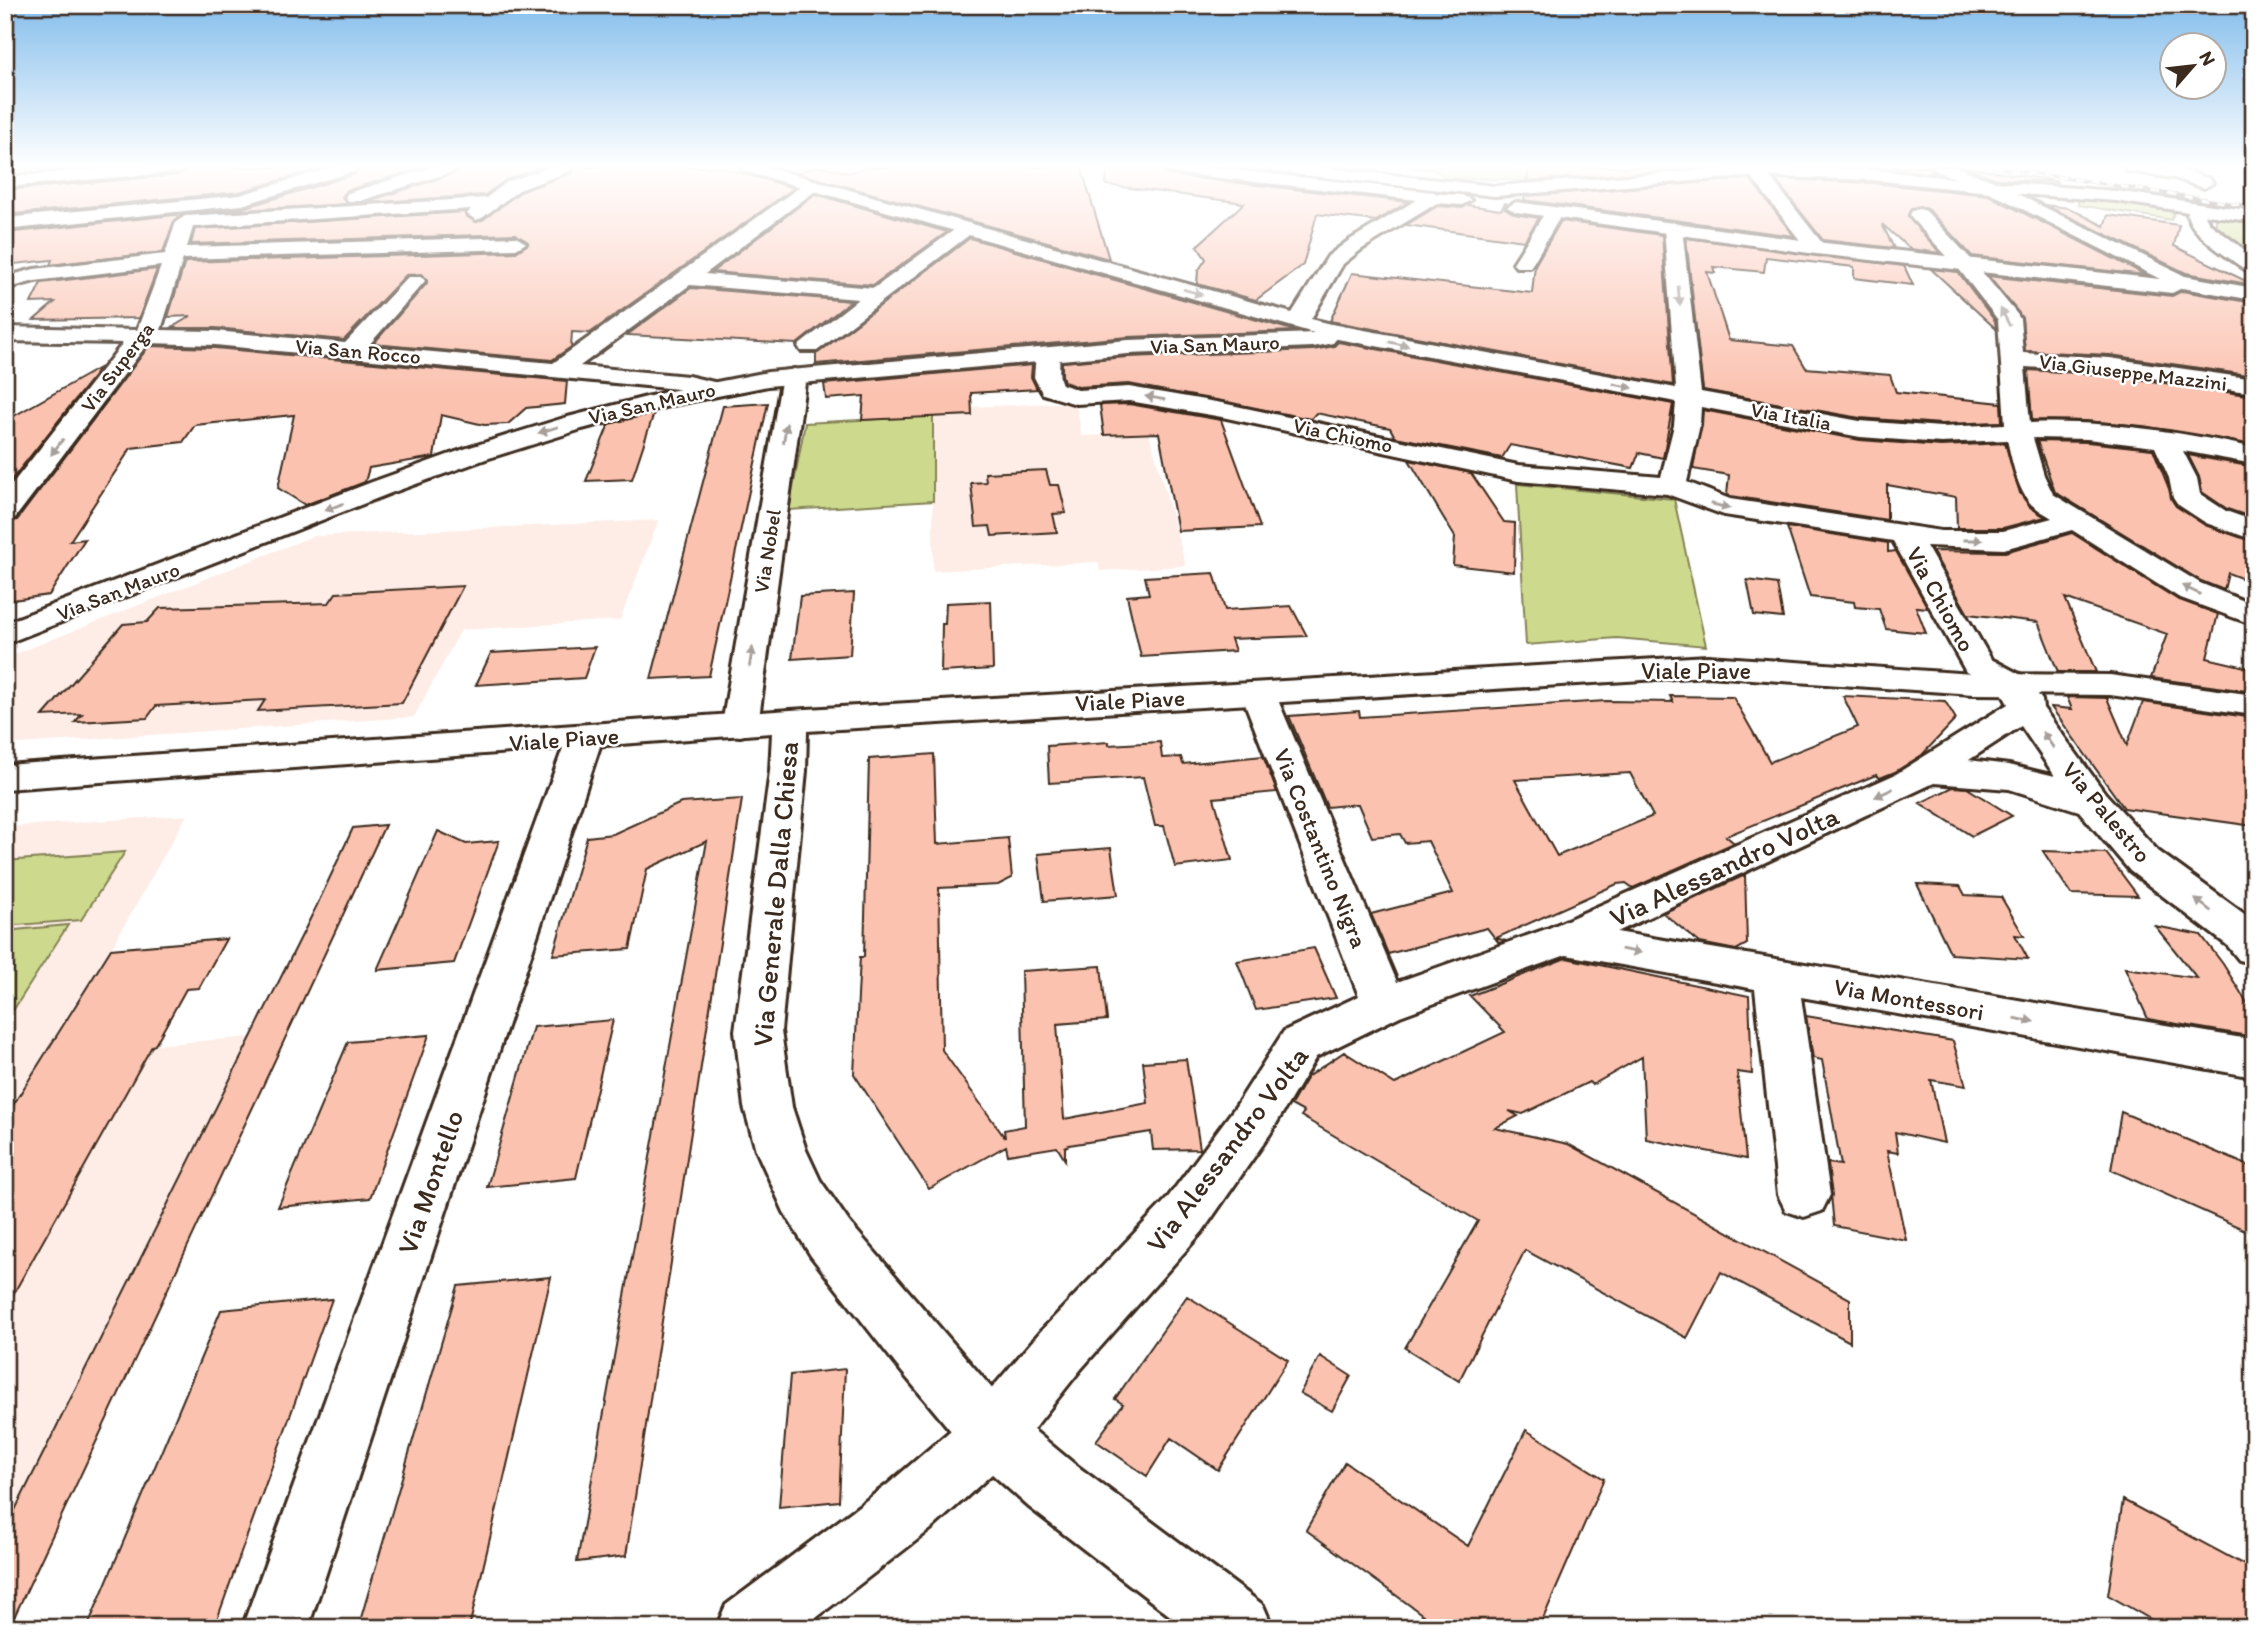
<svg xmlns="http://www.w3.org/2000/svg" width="2259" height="1633" viewBox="0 0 2259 1633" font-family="Itim,sans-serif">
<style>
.built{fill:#feede7}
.green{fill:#cdda8e;stroke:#848256;stroke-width:2}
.building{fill:#fbc2b0;stroke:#3b2a1e;stroke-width:2;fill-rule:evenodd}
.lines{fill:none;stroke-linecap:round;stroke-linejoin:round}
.secondary-tunnel{stroke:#d8d4d2;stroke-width:18;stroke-dasharray:18 10;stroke-linecap:butt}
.street-casing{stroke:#3b2a1e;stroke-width:6}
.secondary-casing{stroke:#3b2a1e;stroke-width:6}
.street{fill:#fff;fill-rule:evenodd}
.secondary{fill:#fff;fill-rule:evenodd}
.rail-casing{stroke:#3b2a1e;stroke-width:3.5}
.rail{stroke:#fff;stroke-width:2.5;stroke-dasharray:8;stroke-linecap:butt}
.oneway{fill:#a79f9a}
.labels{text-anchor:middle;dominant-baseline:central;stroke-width:5;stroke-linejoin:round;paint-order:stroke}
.far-street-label{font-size:21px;fill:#3b2a1e;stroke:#fff}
.street-label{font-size:24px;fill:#3b2a1e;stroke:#fff}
.near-street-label{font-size:28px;fill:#3b2a1e;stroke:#fff}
</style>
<rect width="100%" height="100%" fill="#fff"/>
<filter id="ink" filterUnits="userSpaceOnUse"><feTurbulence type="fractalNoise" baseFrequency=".0143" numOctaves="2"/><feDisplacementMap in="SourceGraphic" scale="14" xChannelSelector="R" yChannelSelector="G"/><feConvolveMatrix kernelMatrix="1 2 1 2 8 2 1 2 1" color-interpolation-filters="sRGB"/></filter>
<g filter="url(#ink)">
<path class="built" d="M1076 402 1082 436 1149 433 1186 566 1100 571 1098 562 933 571V416L972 407Z
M659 520 620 620 461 630 414 717 5 745V658L313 536Z
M187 815 111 949 44 1054 251 1037 5 1531V827Z"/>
<path class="green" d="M1407 167H1665L1666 170 1533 180 1445 178 1436 170Z
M2078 193 2177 206 2171 220 2078 205Z
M2216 215 2254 221V259L2216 228Z
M933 416V501L789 510 805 423Z
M1517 484 1674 499 1706 646 1617 638 1526 645Z
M125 852 81 920 5 926V861Z
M68 925 14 1009 5 1010V931Z"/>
<path class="building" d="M19 167H99L13 174Z
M189 167H325L239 192 5 215V190L179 175Z
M360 167H425L347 190 342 197 348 204 191 213 243 208 356 174Z
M460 167H543L506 180 485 195 363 203 456 173Z
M575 167H721L794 188 590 333 572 332 571 347 552 360 373 344 427 283 422 274 406 275 344 340 215 328H171L191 316 168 317 185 262 516 252 528 244 516 234 191 244 195 229 465 212 466 216 477 222 520 192 571 173Z
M814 167H826L850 173 867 167H1081L1109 259 797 173Z
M1107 167H1158L1168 175 1408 202 1376 221 1317 214 1303 265 1256 300 1197 284 1198 271 1206 259 1197 246 1244 203 1106 185Z
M1529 167H1719L1527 181Z
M1839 167H1929L1936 174 1872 167Z
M1964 167 2045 179 2058 182 1997 179Z
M1750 179 1794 236 1524 200 1525 196Z
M1775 179 1872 183 1988 195 2146 275 1972 256 1928 209 1920 206 1911 208 1908 216 1940 253 1910 249 1882 224 1894 248 1823 240Z
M815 194 947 232 873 285 712 272Z
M1505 203 1508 204 1505 208 1515 214 1539 218 1524 241 1406 225 1438 206 1462 208 1467 205 1501 210Z
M2045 205 2069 208 2104 226 2108 215 2179 225 2174 246 2254 285 2186 273Z
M184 214 174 221 163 252 50 265 52 260 5 265V233Z
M1561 221 1662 235 1673 385 1330 321 1352 273 1532 293 1535 265Z
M970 238 1115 280 1296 331 1128 337 816 364V354Z
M1686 238 1904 266 1913 285 1854 278V267L1766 257 1764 272 1713 267 1715 273 1707 272 1729 340 1793 346 1806 368 1890 375 1896 392 2001 403 2002 422 1941 424 1860 418 1703 390Z
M157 269 139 318 34 320 55 302 31 303 41 283Z
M1931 269 1958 272 1995 321 1996 329Z
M1988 276 2172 296 2182 291 2254 303V376L2110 355 2025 351 2022 318Z
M691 288 851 301 797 344 627 335Z
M1338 342 1673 404 1663 458 1639 453 1633 468 1510 445 1502 458 1395 437 1390 428 1316 413 1311 419 1129 384 1078 387 1064 382 1062 375V362L1128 357 1313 350 1334 346Z
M149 346 215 348 567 381 565 404 526 408 508 424 484 425 441 415 434 457 369 468 365 482 305 505 278 488 294 415 195 425 183 442 131 448 70 541 85 539 49 595 5 601V523L17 520Z
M1032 365 1031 377 1037 389 971 393 972 415 862 420 864 396 826 399 824 384Z
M101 367 5 488V421Z
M2028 370 2110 375 2254 396V445L2143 426 2085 421 2032 420Z
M768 403 709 676 651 679 723 406Z
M1129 404 1221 420 1260 527 1178 531 1159 433 1104 435 1100 405Z
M1703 410 1860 440 1941 446 2005 443 2020 493 2030 507 2045 517 2003 528H1957L1956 497 1887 485V520L1731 496 1727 495 1729 475 1693 469Z
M654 413 632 479 586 481 609 424Z
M2037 441 2087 442 2153 449 2176 506 2205 525 2254 542V583L2228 573 2224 590 2201 581 2055 492Z
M2188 455 2254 467V518L2227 509 2202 492 2199 477Z
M1409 460 1471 473 1504 522 1515 523 1514 572 1453 565 1455 537Z
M1046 470 1050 485H1059L1066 513 1053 514 1057 532 992 536 990 526 976 527 971 483 986 482 985 473Z
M1787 527 1888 543V552L1896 551 1928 608 1916 607 1926 633 1886 629 1879 609 1855 607 1854 602 1810 597Z
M2072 533 2177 599 2218 614 2207 658 2254 669V692L2151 678 2167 634 2065 598 2096 672H2058L2038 622 1968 614 1932 551 2005 552Z
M1214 573 1225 610 1291 606 1307 636 1231 639 1235 651 1141 657 1127 596 1149 594 1145 577Z
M1747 580 1777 584 1783 618 1754 615Z
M463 586 402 703 258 711 265 700 156 706 147 718 75 722 82 714 43 716 123 624 147 622 160 608 329 603 336 593Z
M854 593 850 655 792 659 800 596Z
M991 601 993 669 941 672 942 624H945L946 603Z
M595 647 584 678 476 685 491 653Z
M1670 696 1733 697 1770 762 1858 727 1843 696 1945 701 1956 719 1922 755 1895 772 1880 778 1876 775 1726 836 1734 843 1633 888 1626 883 1617 884 1496 938 1506 941 1499 943 1487 928 1388 954 1371 914 1453 893 1428 841 1405 843 1400 834 1372 837 1358 804 1327 807 1289 716 1359 711 1360 717 1606 701 1673 702ZM1630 773 1653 816 1557 856 1515 780Z
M2067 697 2107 698 2127 745 2143 702 2254 718V826L2124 808 2051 707 2072 709Z
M1109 742V745L1160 742 1162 758 1181 757 1183 764 1263 756 1277 792 1214 798 1232 860 1175 867 1164 826H1155L1143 777 1049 783 1047 746Z
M934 754 937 844 1008 838 1012 878 998 885 939 888 942 1050 1005 1138 1004 1130 1025 1126 1021 971 1101 966 1107 1020 1057 1024 1064 1119 1148 1103 1143 1062 1186 1059 1200 1149 1153 1150 1151 1132 1069 1145 1065 1147V1160L1057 1147 1008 1155 1006 1146 929 1189 854 1074 860 957H864L869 759Z
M1953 787 1967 788 2012 816 1972 836 1920 803Z
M742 799 626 1556 577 1562 707 841 647 869 630 949 553 955 587 837 613 834 681 803Z
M385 825 9 1628H5V1530L317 905 353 828Z
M438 831 466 844 499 841 454 963 377 970Z
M1111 848 1118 895 1044 901 1038 854Z
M2043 851 2106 853 2138 896 2071 894Z
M1745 875 1747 944 1736 950 1700 943 1663 913Z
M1917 884 1960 886 1965 895 2001 897 2024 936 2015 935 2028 959 1951 954Z
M2155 926 2201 935 2223 964 2254 1014V1037L2148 1019 2125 968 2197 978Z
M226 939 199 988 186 989 155 1045 152 1046 5 1309V1118L111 949Z
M1314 948 1336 998 1256 1010 1237 961Z
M1566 958 1749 996 1752 1074 1737 1072 1746 1159 1646 1139 1642 1057 1592 1085 1589 1082 1523 1114 1509 1111 1518 1116 1495 1128 1568 1144 1850 1299V1342L1721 1272 1687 1338 1525 1250 1459 1381 1405 1348 1478 1221 1301 1116 1304 1112 1291 1105 1307 1077 1344 1052 1395 1084 1505 1032 1470 996Z
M1806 1016 1953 1041 1966 1086 1931 1080 1944 1143 1895 1132 1898 1153 1887 1151 1906 1240 1834 1226 1828 1163 1841 1165 1822 1060 1813 1058Z
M613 1020 576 1178 487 1187 533 1027Z
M429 1035 370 1198 278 1207 348 1042Z
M2121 1112 2254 1168V1234L2111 1170Z
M551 1277 469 1628H358L458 1286Z
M1187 1296 1288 1360 1218 1470 1171 1438 1147 1476 1096 1441 1123 1404 1115 1399Z
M332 1299 214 1628H87L221 1310Z
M1320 1356 1351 1376 1332 1411 1300 1393Z
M845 1369 839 1501 779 1507 790 1375Z
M1526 1430 1604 1479 1539 1628H1441L1306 1530 1345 1462 1468 1546Z
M2123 1500 2254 1570V1628H2166L2108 1595Z"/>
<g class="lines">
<path class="secondary-tunnel" d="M2196 213 2204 183"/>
<g class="street-casing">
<path id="street" d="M125 167H187L179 172 5 187V177Z
M333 167H357L355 171 242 205 5 230V218L240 195Z
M433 167H457L455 171 360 201H348L345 197 348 193Z
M550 167H572L570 171 519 190 482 218 476 220 467 214 471 209 193 227 187 247 516 237 526 243 516 249 183 259 161 330 215 331 345 343 408 277H422L425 281 368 346 553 363 808 181 814 180 823 185 705 274 874 288 961 225 968 223 977 229 817 351H801L798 346 858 299 690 285 580 366 688 376 718 383 721 388 718 393 709 395 688 390 215 345 148 343 15 518 5 520V493L123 343 5 341V327L137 330 161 266 35 281 5 289V277L34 269 165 254 176 222 185 216 486 198 507 182Z
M1160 167H1209L1434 192 1443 197 1434 202 1168 172Z
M1750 167H1762L1823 244 1826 248 1823 252H1809L1750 175 1748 171Z
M1934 167H1956L1996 182 2116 191 2254 211V222L2116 201 1993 192 1936 171Z
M1554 207 1563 212 1533 263 1530 267H1516L1513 263 1548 208Z
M1919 209 1926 211 1972 260 2017 314 2020 319 2023 353 2110 358 2254 379V393L2110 372 2025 367 2030 423C2100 420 2185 432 2254 448V464L2183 451 2197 478 2200 494 2226 511 2254 521V540L2206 523 2177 504 2173 498 2169 478 2155 447 2087 439 2033 438 2044 475 2053 494 2200 583 2254 605V625L2178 597 2072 530 2004 549 1926 546 1991 659 2025 677 2042 700 2043 708 2105 793 2158 851 2254 921V965L2239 960 2227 945 2130 871 2079 811 2009 789 1934 783 1617 932 2254 1040V1077L1801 997 1830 1195 1822 1211 1804 1217 1786 1211 1778 1195 1755 989 1566 955 1400 1016 1316 1057 1270 1134 1202 1232 1081 1369 1013 1455 931 1529 803 1628H716L726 1605 887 1485 971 1413 1041 1331 1166 1200 1236 1106 1284 1031 1359 996 1241 693 1246 686 1258 683 1270 686 1275 693 1397 982 1549 928 1896 774 2008 704 2001 691 1966 672 1893 541 1724 515 1667 494 1518 481 1222 417 1129 401 1076 404 1043 394 1040 389 1034 377 1036 354 1040 349H1056C1063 359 1056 373 1062 384L1078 390 1129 387 1222 403 1518 465 1661 477 1674 425 1676 402 1332 338 1324 336 1321 331 1324 326 1332 324 1676 388 1664 228 1673 222 1682 228 1701 392 1860 421 1941 427 2005 424 1998 320 1958 268 1912 219 1910 215 1912 211ZM1701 407 1860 437 1941 443 2007 440C2012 460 2017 490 2032 505 2038 510 2046 514 2052 518L2003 531H1941L1730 499 1687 482 1700 425ZM2021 726 2055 776 2009 765 1969 760Z
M794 369 802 371 806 376 758 725 753 733 740 736 727 733 722 725 782 376 786 371Z
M585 726 598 729 603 737 308 1628H242L567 737 572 729Z"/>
</g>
<g class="secondary-casing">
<path id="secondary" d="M742 167H767L1292 313 1328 256 1348 241 1428 193 1462 195 1471 200 1462 205 1437 203 1362 249 1343 264 1311 319 1340 326 1343 331 1333 343 1313 347 1128 354 768 386 672 405 582 429 486 459 391 493 5 644V623L372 482 467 448 564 418 670 391 768 372 1128 340 1314 333 744 171Z
M1268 167H1318L1495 186 1748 167 1872 170 1993 182 2185 276 2254 288V300L2182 288 2172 293 1816 254 1516 212 1507 207 1516 202 1816 242 2160 279 1989 192 1872 180 1756 176 1495 196 1276 172Z
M2125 167 2177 168 2210 179 2213 183 2204 188 2174 178 2127 171Z
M2196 208 2202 209 2209 223 2254 257V273L2247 271C2230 258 2189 234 2187 213Z
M1708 656 1973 674 2110 675 2254 695V715L2110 695 1973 694 1708 676 807 731 806 771 781 1031 792 1107 806 1150 820 1180 849 1222 1013 1413 1073 1463 1263 1605 1273 1628H1186L1029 1507 971 1455 897 1366 811 1256 784 1212 756 1150 744 1107 735 1031 770 771 772 733 5 789V765L790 710Z"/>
</g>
<use href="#street" class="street"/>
<use href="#secondary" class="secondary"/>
<g class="rail-casing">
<path id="rail" d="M1994 167 2254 207"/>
</g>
<use href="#rail" class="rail"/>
</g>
<defs><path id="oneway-solid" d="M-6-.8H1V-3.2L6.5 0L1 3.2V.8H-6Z" transform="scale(1.75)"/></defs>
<g class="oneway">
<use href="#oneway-solid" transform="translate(1193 292) rotate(16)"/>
<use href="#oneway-solid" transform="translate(1679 296) rotate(85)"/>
<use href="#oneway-solid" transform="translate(2005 317) rotate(-118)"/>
<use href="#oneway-solid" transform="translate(1399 344) rotate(11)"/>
<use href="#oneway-solid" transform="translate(1623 386) rotate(11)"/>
<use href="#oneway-solid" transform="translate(1155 398) rotate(-170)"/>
<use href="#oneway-solid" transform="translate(548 430) rotate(162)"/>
<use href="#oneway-solid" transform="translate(785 433) rotate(-81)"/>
<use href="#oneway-solid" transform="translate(57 447) rotate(127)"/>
<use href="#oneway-solid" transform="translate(1720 506) rotate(14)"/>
<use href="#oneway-solid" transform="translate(334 507) rotate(159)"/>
<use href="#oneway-solid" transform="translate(1973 540)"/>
<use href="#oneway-solid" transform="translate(2191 590) rotate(-154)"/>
<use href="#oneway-solid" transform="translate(751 657) rotate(-81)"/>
<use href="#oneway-solid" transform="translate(2048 740) rotate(-125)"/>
<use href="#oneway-solid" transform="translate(1884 793) rotate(155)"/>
<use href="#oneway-solid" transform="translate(2203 905) rotate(-143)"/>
<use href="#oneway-solid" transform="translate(1631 951) rotate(10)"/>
<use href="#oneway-solid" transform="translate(2024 1020) rotate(10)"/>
</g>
</g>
<linearGradient id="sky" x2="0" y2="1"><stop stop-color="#85beec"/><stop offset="0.42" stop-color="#fff"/><stop offset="1" stop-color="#fff" stop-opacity="0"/></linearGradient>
<rect width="2259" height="395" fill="url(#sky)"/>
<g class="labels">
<g class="far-street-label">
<text transform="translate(1215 344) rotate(-2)">Via San Mauro</text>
<text transform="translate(358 351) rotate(5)">Via San Rocco</text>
<text transform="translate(117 367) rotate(-53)">Via Superga</text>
<text transform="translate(2133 372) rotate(7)">Via Giuseppe Mazzini</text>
<text transform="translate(652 403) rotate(-13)">Via San Mauro</text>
<text transform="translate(1791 416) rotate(10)">Via Italia</text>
<text transform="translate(1343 435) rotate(12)">Via Chiomo</text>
<text transform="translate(767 551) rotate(-81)">Via Nobel</text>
<text transform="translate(118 591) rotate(-21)">Via San Mauro</text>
</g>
<g class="street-label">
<text transform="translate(1941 599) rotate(61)">Via Chiomo</text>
<text x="1696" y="670">Viale Piave</text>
<text transform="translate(1130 700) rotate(-3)">Viale Piave</text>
<text transform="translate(564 739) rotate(-4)">Viale Piave</text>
<text transform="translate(2107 812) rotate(50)">Via Palestro</text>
<text transform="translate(1321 848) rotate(68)">Via Costantino Nigra</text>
<text transform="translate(1909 999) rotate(10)">Via Montessori</text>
</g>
<g class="near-street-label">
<text transform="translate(1724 866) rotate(-25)">Via Alessandro Volta</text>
<text transform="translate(775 894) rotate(-85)">Via Generale Dalla Chiesa</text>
<text transform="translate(1227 1149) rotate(-53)">Via Alessandro Volta</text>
<text transform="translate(430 1182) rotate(-71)">Via Montello</text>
</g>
</g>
<rect width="2259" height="1633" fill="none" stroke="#fff" stroke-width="28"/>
<rect x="14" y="14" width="2231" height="1605" fill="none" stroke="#3b2a1e" stroke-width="2.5" filter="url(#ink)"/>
<g transform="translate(2193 66) rotate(62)"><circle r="33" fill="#ffffff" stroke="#b1aaa5" stroke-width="2"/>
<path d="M0-5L12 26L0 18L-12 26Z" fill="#3b2a1e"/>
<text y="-10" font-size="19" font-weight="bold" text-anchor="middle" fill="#3b2a1e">N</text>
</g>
</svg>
